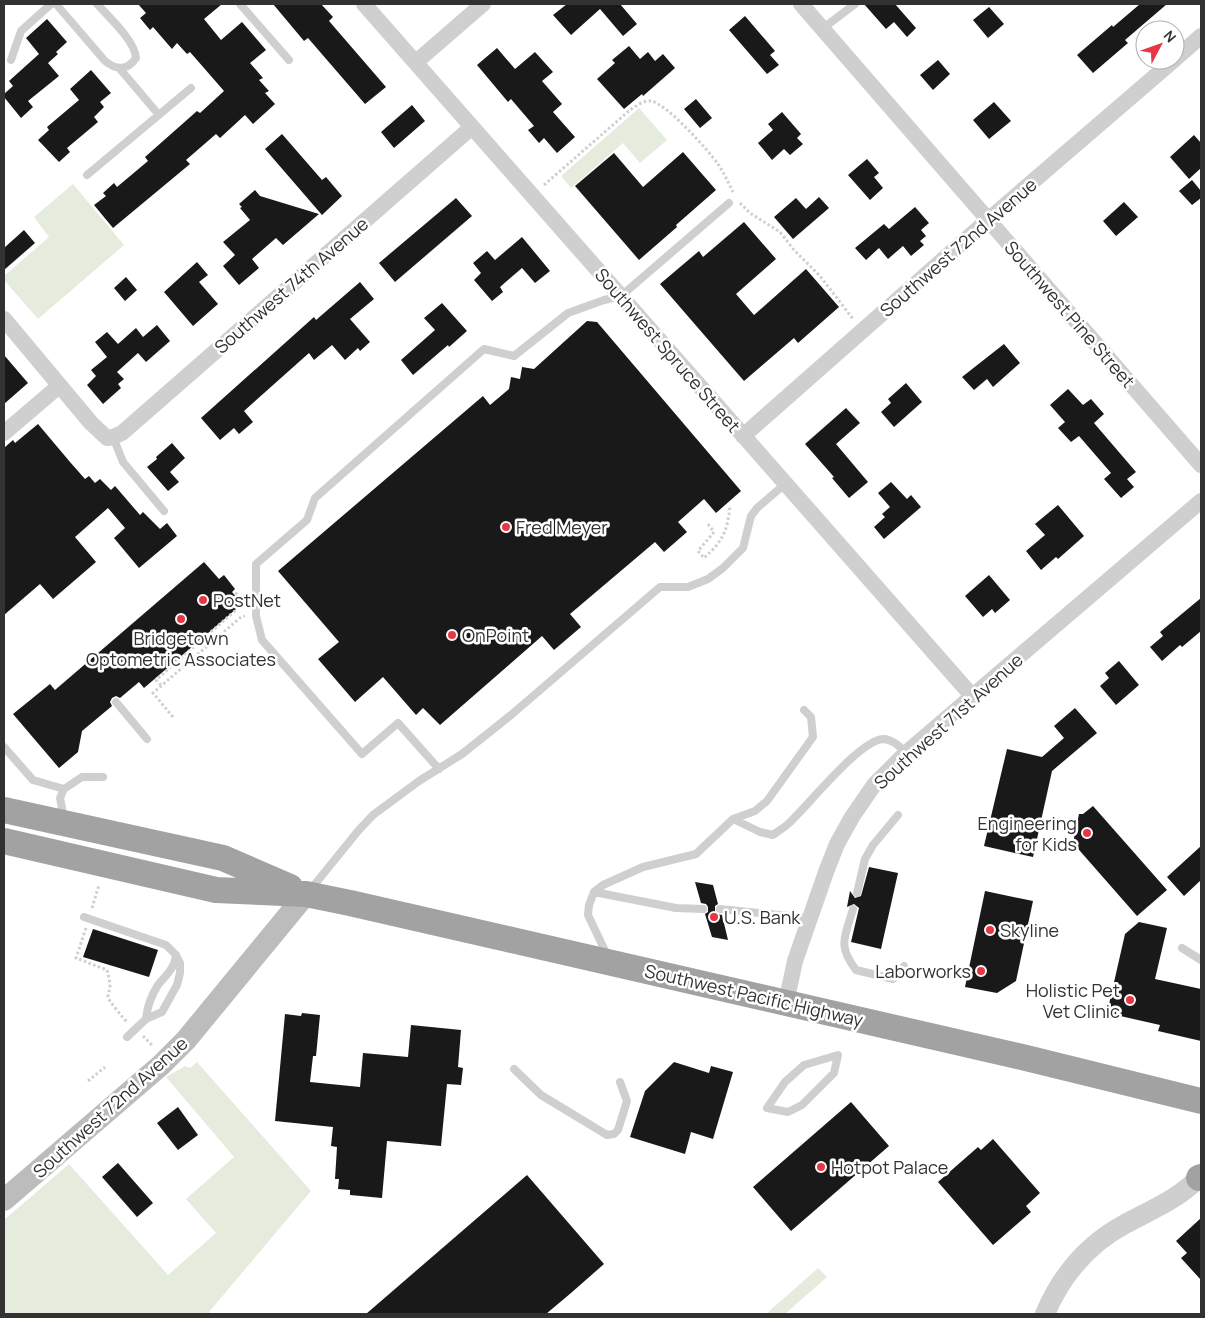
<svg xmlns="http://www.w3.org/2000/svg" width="1205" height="1318" viewBox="0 0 1205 1318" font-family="Manrope,sans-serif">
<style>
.green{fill:#e5ecde}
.building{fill:#191919}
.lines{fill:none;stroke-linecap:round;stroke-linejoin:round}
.path{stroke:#cfcfcf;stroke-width:3;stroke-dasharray:2.5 2.5;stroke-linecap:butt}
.service{stroke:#cfcfcf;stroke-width:8}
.minor{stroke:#cfcfcf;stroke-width:16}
.tertiary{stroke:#cfcfcf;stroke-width:20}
.secondary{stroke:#bcbcbc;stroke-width:22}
.trunk{stroke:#a2a2a2;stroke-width:26}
.poi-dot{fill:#e73646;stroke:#fff;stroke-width:2}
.labels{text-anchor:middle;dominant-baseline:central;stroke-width:5;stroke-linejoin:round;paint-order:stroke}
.street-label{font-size:18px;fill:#323232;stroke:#fff}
.poi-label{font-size:18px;fill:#323232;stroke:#fff;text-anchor:start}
</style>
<rect width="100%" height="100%" fill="#fff"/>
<path class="green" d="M639 108 667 140 640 163 623 143 571 188 561 176Z
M73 184 124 245 38 319 4 280V276L49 237 34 217Z
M197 1062 311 1191 209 1312 211 1314H4V1220L69 1164 168 1275 216 1233 186 1199 234 1157 166 1077 185 1066 190 1068Z
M818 1268 827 1277 785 1314H766Z"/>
<path class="building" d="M138 4H222L204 19 221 40 242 22 266 50 250 63 263 78 259 80 269 91 265 93 275 104 253 124 245 115 220 138 216 134 186 160 190 164 113 228 94 205 106 196 103 193 114 183 117 187 148 161 145 157 197 111 200 113 224 91 190 52 187 54 177 43 172 49 153 27 150 30 140 18 146 13Z
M273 4H321L333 17 329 21 386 87 365 104 308 38 304 41Z
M567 4H620L637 24 623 36 600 9 571 35 553 15Z
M864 4H895L916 28 907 37 894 22 886 29Z
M1140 4H1167L1125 40 1128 43 1093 73 1077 55 1112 25 1113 27Z
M989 7 1004 24 988 38 973 20Z
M745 16 775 51 770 55 779 65 767 74 729 30Z
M47 19 67 42 56 52 58 54 48 63 59 76 28 101 33 107 21 118 4 97V94L13 86 9 81 39 54 26 38Z
M629 46 640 59 648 52 655 61 663 54 675 68 643 96 642 94 624 109 597 79 615 63 612 60Z
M497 48 515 69 535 52 553 72 542 81 562 104 553 112 575 137 557 153 544 138 539 143 528 130 534 126 511 99 508 102 477 65Z
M938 60 950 74 933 90 920 75Z
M91 70 111 93 100 102 104 107 94 117 98 122 67 148 70 152 59 162 38 140 49 130 47 127 79 100 70 89Z
M696 99 712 118 700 128 684 109Z
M994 102 1011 121 989 139 973 120Z
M412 105 425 121 394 148 381 132Z
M782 112 801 134 797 138 803 144 790 155 784 149 772 160 758 143 773 130 768 124Z
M282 134 322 180 326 177 342 196 322 215 265 149Z
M1194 135 1201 143V168L1189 179 1170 157Z
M683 152 716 190 676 225 677 227 639 260 575 186 614 153 643 187Z
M867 159 879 173 874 177 883 188 870 200 848 175Z
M1192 180 1201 191V198L1192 205 1179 191Z
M255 190 260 196 319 214 283 245 276 238 252 259 259 268 239 285 223 266 235 255 223 242 250 220 240 208 242 207 239 204Z
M819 197 829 208 793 239 774 217 796 198 806 209Z
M456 198 472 216 395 282 379 263Z
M1124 202 1138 217 1116 236 1103 221Z
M915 207 929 223 921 230 926 236 920 241 924 245 911 256 903 246 888 259 879 248 866 260 855 248 884 224 889 229Z
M744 222 776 259 736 294 754 315 806 269 839 307 798 343 794 338 744 381 660 284 699 251 703 257Z
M24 230 35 243 4 270V248Z
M522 237 550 271 535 283 522 268 500 287 503 292 492 301 474 280 481 273 473 263 487 251 495 260Z
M197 262 208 275 199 282 218 304 193 326 164 292Z
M126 277 137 290 125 301 114 288Z
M360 282 374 299 350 319 370 342 360 351 358 348 345 360 332 345 314 360 309 353 244 411 253 422 239 434 234 428 220 440 201 418 314 317 316 320Z
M442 303 467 331 449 347 448 345 413 375 401 360 435 330 424 318Z
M587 321 597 322 741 491 716 513 704 499 678 522 687 532 664 552 655 542 570 614 581 627 554 650 542 636 440 725 423 708 416 715 383 677 355 702 318 659 339 642 278 571 483 396 490 405 509 389 511 377 520 379 522 367 534 369Z
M157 325 170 341 146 362 138 353 117 372 124 379 118 384 121 388 103 404 87 385 96 376 91 370 107 357 95 342 107 332 118 344 136 328 143 337Z
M1004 344 1020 363 993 387 987 379 974 390 962 377Z
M4 355 28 383 4 404Z
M906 383 922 402 894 427 881 412 891 403 888 399Z
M1068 389 1083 405 1091 399 1104 414 1094 423 1136 472 1127 479 1134 487 1121 498 1104 479 1111 473 1079 436 1071 442 1058 428 1065 422 1050 405Z
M846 408 860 423 836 444 868 482 849 498 832 478 834 477 805 444Z
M38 424 70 462 85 479 89 476 95 483 100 479 111 490 115 486 140 515 143 512 160 529 167 523 177 536 139 568 114 538 125 528 108 508 75 537 96 562 53 599 40 584 4 615V448L13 440 15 443Z
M172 443 185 458 170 472 179 482 168 491 147 467 157 459 156 457Z
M891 482 907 499 911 495 921 507 884 539 874 527 885 517 882 514 890 507 878 493Z
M1058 505 1084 536 1058 559 1056 557 1041 570 1026 551 1045 535 1035 524Z
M204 562 219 579 224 575 235 589 232 592 242 604 144 688 139 682 120 698 116 696 112 698 110 702 112 706 82 731 78 752 59 768 13 714 50 684 55 690Z
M989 575 1010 600 995 613 992 609 983 617 965 596Z
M1201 598V631L1182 647 1180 645 1162 661 1150 647 1163 636 1160 632Z
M1119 661 1139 685 1116 705 1100 686 1109 678 1105 673Z
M1075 708 1097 733 1052 771 1033 857 984 846 1007 749 1042 757 1064 738 1054 726Z
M1093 806 1167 890 1137 916 1073 843 1079 814H1083Z
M1201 846V880L1184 896 1167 877Z
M869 867 898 873 881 949 851 942 859 908 854 904 847 907 850 891 855 898 861 896Z
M695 882 713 885 718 904 715 906V911L717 914 722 915 728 940 712 937 705 914 708 912V907L706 904 701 903Z
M985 891 1033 901 1016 981 997 993 965 987Z
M1139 922 1167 928 1155 979 1201 989V1041L1158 1031 1160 1025 1107 1013 1125 934Z
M93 929 158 950 149 977 83 957Z
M302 1013 320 1015 316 1056H313L310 1082 360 1087 363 1053 408 1057 411 1025 461 1030 458 1067 463 1068 461 1085 447 1084 441 1146 387 1141 382 1198 350 1195V1190L338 1189 339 1179H335L337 1147 331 1146 333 1127 275 1121 285 1014 301 1016Z
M674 1062 709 1073 711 1066 733 1072 713 1139 691 1132 685 1154 630 1137 645 1091Z
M851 1102 889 1146 791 1231 753 1187Z
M178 1107 198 1135 178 1150 157 1123Z
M993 1139 1040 1193 1026 1206 1031 1212 993 1245 938 1182 978 1147 981 1150Z
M118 1163 153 1203 137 1217 102 1177Z
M527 1175 604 1264 571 1293 546 1314H366Z
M1201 1218V1280L1181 1258 1187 1253 1176 1241Z"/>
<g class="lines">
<path class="path" d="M544 185 630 110C636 106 644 100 651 101 667 104 708 150 718 164 724 173 728 182 733 192
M740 203 750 213 780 232 794 250 820 276 853 319
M708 524 714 532 698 551 704 558C723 541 728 530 730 505
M161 685 156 680 244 603 234 591
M173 717 153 693 241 617 245 616
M92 908 99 885
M86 928 76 958 107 970C108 975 110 980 110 986 110 990 108 993 108 997 108 1000 124 1019 127 1022
M143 1036 153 1046
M88 1081 105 1067"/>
<path class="service" d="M56 4 105 61C116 70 127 71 136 58 135 41 109 17 97 4
M240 4 289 60
M822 29 855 4
M11 60 21 31 51 4
M120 69 159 115
M87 175 191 88
M113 437 123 462 164 511
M116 702 147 739
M4 747 33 780 64 789
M439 769 398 723 362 754 262 640 256 616V564L307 520 315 498 484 349 514 356 568 313 604 300 621 296 729 203
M64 818 60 798 64 789 82 777H103
M733 819 755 811 767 801 813 737 811 717 804 710
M311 889 358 831 373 815 419 781 462 754 511 715 660 587H688L708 579 723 568 743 548 751 516 757 508 785 484
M594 892 676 908 703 909
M857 893 865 859 873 845 898 815
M720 909 810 918
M853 909C845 937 837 945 856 970L893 979 904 966
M84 917 166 945 176 955 180 963V973L177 985 162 1012 146 1019 127 1037
M1182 948 1201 960
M607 955 588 915 589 905 594 892 603 885 643 867 696 854 733 819 760 832 773 835C778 831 784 828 789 823 808 806 860 739 884 739 894 740 900 747 906 753
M146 1019C147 1007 151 996 158 985 166 975 175 968 176 955
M838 1055 834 1073 802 1105 788 1112 767 1108 785 1082 804 1065Z
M514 1069 541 1095 607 1135 614 1134 618 1130 627 1101 620 1082"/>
<path class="minor" d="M364 4 973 697
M801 4 1201 465
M1175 59 1201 36
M416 62 483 4
M4 319 91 423 107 438 113 437 122 433 472 127
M4 433 59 386
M743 436 988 220 1174 60
M786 1003 795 961 826 872 837 844 852 817 874 785 906 753 1201 501"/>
<path class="tertiary" d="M1045 1314C1061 1276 1088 1244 1125 1224 1151 1210 1181 1198 1201 1175"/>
<path class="secondary" d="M4 1200 161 1065 186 1040 306 894"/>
<path class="trunk" d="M4 810 223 858 290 887
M4 841 216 890 306 894 350 903 1022 1057 1201 1101
M1199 1178 1201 1177"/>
</g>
<g class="poi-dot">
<circle cx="506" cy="527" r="5"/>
<circle cx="203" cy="600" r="5"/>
<circle cx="181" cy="619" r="5"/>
<circle cx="452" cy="635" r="5"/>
<circle cx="1087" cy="833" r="5"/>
<circle cx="714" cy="917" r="5"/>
<circle cx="990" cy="930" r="5"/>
<circle cx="981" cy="971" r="5"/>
<circle cx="1130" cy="1000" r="5"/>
<circle cx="821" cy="1167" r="5"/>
</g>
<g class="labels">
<g class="street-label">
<text transform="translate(958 247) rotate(-41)">Southwest 72nd Avenue</text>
<text transform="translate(291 285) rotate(-41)">Southwest 74th Avenue</text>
<text transform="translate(1070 314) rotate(49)">Southwest Pine Street</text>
<text transform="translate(668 350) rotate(49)">Southwest Spruce Street</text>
<text transform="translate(948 721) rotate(-42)">Southwest 71st Avenue</text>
<text transform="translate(754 995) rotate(13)">Southwest Pacific Highway</text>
<text transform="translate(110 1107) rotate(-42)">Southwest 72nd Avenue</text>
</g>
<g class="poi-label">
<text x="516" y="527">Fred Meyer</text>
<text x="213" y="600">PostNet</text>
<text x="462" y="635">OnPoint</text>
<text x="181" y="638" text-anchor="middle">Bridgetown<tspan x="181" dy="21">Optometric Associates</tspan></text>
<text x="1077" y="823" text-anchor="end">Engineering<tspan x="1077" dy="21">for Kids</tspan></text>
<text x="724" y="917">U.S. Bank</text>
<text x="1000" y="930">Skyline</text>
<text x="971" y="971" text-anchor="end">Laborworks</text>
<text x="1120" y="990" text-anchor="end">Holistic Pet<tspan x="1120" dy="21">Vet Clinic</tspan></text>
<text x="831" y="1167">Hotpot Palace</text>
</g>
</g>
<rect width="1205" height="1318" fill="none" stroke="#323232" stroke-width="10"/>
<g transform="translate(1160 45) rotate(49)"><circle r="24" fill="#ffffff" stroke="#adadad"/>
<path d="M0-4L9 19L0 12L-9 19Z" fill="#e73646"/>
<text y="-8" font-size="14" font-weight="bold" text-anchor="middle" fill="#323232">N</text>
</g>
</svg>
